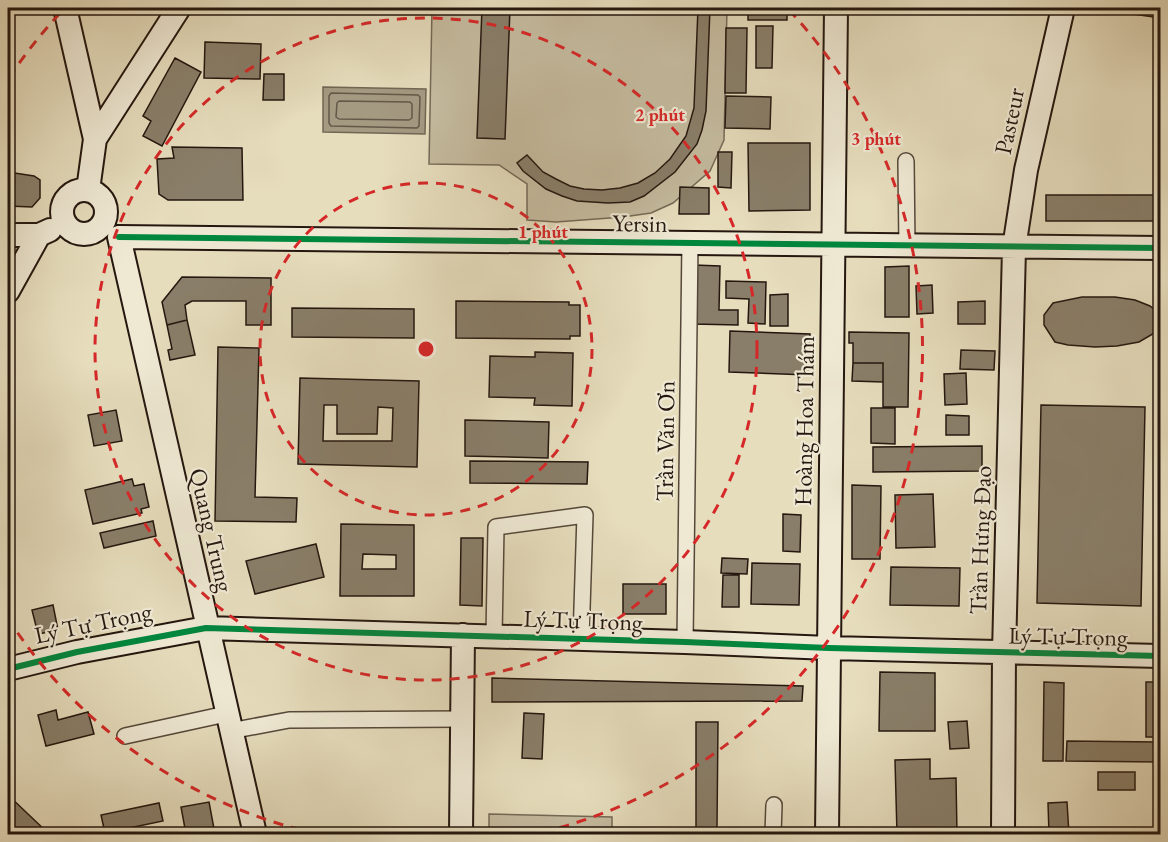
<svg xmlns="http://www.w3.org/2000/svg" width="1168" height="842" viewBox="0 0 1168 842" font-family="'EB Garamond',serif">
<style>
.green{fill:#c5bb9f;stroke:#756957;stroke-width:1.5}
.water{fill:#a49a82;stroke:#716654;stroke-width:1.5}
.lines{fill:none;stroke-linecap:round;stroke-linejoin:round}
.shore{stroke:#645848;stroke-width:1.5}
.building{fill:#897e69;stroke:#25170f;stroke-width:1.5;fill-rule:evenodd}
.street-casing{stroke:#55483a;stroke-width:18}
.secondary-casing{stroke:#25170f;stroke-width:26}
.street{stroke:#efe9d4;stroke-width:15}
.secondary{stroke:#efe9d4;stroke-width:22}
.cycleway-casing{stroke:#efe9d4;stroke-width:10}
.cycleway{stroke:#00873e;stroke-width:6}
.ring{fill:none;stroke:#d62828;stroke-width:3;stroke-dasharray:10 8}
.labels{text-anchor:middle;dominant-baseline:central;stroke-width:4.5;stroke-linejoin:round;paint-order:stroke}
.street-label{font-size:24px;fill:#25170f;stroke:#efe9d4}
.centre{fill:#d62828;stroke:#efe9d4;stroke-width:3}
.ring-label{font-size:18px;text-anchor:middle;font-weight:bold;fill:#d62828;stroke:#efe9d4;stroke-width:4.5;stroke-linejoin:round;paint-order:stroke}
</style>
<rect width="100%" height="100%" fill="#e6ddbd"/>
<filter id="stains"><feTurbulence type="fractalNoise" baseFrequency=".00333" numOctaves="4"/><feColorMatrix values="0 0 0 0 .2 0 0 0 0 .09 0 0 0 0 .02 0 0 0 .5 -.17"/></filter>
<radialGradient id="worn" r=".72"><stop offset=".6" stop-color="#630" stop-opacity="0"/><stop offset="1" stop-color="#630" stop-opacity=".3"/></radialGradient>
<path class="green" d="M432 8H727L724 140 710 171 673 203 651 213 623 217 556 222 527 220V184L499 165 429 164Z
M489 814 612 817V834H489Z"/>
<path class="water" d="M323 87 426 89 425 134 323 132Z"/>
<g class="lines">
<path class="shore" d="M331 93 418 95 420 97 419 126 417 128 331 126 329 123V96Z
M339 101 410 102 412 104V118L409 120 339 119 336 117 337 103Z"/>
</g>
<path class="building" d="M482 8H510L505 139 477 138Z
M698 8H710L706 111 702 130 697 144 675 172 644 196 630 202 608 203 577 201 562 196 546 189 523 171 517 163 527 155 543 172 556 179 570 186 584 189 602 190 620 188 638 183 655 173 670 159 686 136 694 108Z
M748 8H787V20H748Z
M1119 8H1160V18L1119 12Z
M756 26H773L772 68H756Z
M726 28H747L746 93H725Z
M205 42 261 44 260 79 204 78Z
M175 58 201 72 162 146 143 136 151 121 143 116Z
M264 74H284V100H263Z
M726 96 771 97 770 129 725 128Z
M748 143H810V210L749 211Z
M172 147 242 148 243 200H168L159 194 157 159 174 158Z
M718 152H732L731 188 718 187Z
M8 172 34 176 40 180V198L32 207 8 206Z
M680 187 709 188V214H679Z
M1046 195H1160V221H1046Z
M694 265 720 266 719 310H738V325L693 324Z
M909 266V317H885V267Z
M182 277 271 278V325H246V301H192L185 305 187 320 167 325 162 302Z
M726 281 766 282 765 324 748 323 749 299 726 298Z
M932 285 933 313 917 314 916 286Z
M788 294V326H770V295Z
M1082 297H1115L1135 300 1150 306 1155 310 1156 332 1139 342 1117 346 1095 347 1068 345 1055 342 1044 325V315L1053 303Z
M456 301 569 302V305H580V336H570V339L456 338Z
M985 301V324H958V302Z
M292 308 414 309V338L292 337Z
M187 320 195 355 170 360 168 350 172 349 167 325Z
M730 331 810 334 808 375 729 372Z
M849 332 909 333 908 407H883V363H853V343H849Z
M218 347 259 348 255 497 297 498 296 522 215 521Z
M961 350 995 351 994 370 960 369Z
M535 352 573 353 572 406 534 405 535 398 489 397 490 356 535 357Z
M853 363H883V382L852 381Z
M966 373 967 404 945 405 944 374Z
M300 378 419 381 417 467 298 464ZM324 405H337V434H377L378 407 393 408 392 441H323Z
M1041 405 1145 407 1141 606 1037 603Z
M871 408H895V444L871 443Z
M116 410 122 441 94 446 88 415Z
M946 415 969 416V435H946Z
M465 420 549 422 548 458 465 456Z
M982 446V471L873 472V447Z
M470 461 588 462 587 484 470 483Z
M132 479 134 486 144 484 149 507 141 509 142 513 93 524 85 490Z
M852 485 881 486 880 559H852Z
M933 494 935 547 896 548 895 495Z
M783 514 801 515 800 552 783 551Z
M153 521 156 536 104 548 100 533Z
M341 524 414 525V596H340ZM363 554 396 555V569H362Z
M461 538H483L482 606 460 605Z
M316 544 324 577 255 594 246 561Z
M722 558 748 559 747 574 721 573Z
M752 563 800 564 799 605 751 604Z
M891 567 960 568 959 606 890 605Z
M723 575H739V607H722Z
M623 584H666V614H623Z
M53 605 58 630 38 634 32 610Z
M880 672 935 673V731H879Z
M492 678 803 686 802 701 492 702Z
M1044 682 1064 683 1063 761H1043Z
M1146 682H1158V737H1146Z
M56 710 58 720 88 712 94 734 46 746 38 715Z
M524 713 544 714 542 759 522 758Z
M967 721 969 748 950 749 948 722Z
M696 722H718L717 828H696Z
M1067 741 1158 742V762L1066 761Z
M930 759V779L956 778 957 834H897L895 760Z
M1098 772H1135V790H1098Z
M8 795 49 834H21L8 823Z
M209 802 215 834H186L181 807Z
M1067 802 1069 834H1049L1048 803Z
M159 803 163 821 105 833 101 815Z"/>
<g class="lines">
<g class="street-casing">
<path id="street" d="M906 161 907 247
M494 636 496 527 585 515 581 639
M685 642 690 242
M230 731 289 720 462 719
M125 736 226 714
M773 834 774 805"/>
</g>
<g class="secondary-casing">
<path id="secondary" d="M65 8 95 139 88 190
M95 139 179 8
M62 212a22 22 0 1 1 44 0a22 22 0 1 1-44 0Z
M8 235H39L50 230
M119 237 1160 248
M119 237 255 834
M8 291 39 235
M8 669 77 652 206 628 685 642 829 648 1160 656
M461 834 463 635
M827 834 836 8
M1003 834 1004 653 1014 248 1026 170 1063 8"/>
</g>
<use href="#street" class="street"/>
<use href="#secondary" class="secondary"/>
<g class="cycleway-casing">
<path id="cycleway" d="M119 237 1160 248
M8 669 77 652 206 628 685 642 829 648 1160 656"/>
</g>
<use href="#cycleway" class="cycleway"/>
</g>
<g class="ring">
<circle cx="426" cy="349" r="166"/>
<circle cx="426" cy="349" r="331"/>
<path d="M318 834A497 497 0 0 1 9 620M9 78A497 497 0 0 1 63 10M789 10A497 497 0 0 1 534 834"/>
</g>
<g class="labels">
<g class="street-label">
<text transform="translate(1009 121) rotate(-78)">Pasteur</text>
<text transform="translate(640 223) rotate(1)">Yersin</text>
<text transform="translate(804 421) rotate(-89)">Hoàng Hoa Thám</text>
<text transform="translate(665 441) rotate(-89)">Trần Văn Ơn</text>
<text transform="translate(212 530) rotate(77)">Quang Trung</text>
<text transform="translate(980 540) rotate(-88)">Trần Hưng Đạo</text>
<text transform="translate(583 620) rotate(2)">Lý Tự Trọng</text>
<text transform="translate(93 623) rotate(-12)">Lý Tự Trọng</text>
<text transform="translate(1068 636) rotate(1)">Lý Tự Trọng</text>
</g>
</g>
<circle cx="426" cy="349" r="9" class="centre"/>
<g class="ring-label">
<text x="660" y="121">2 phút</text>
<text x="876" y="145">3 phút</text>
<text x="543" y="238">1 phút</text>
</g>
<rect width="1168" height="842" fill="none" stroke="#e6ddbd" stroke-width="30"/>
<rect x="9" y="9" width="1150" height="824" fill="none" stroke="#25170f" stroke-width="3"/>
<rect x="15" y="15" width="1138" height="812" fill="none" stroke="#25170f" stroke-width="1.5"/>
<rect width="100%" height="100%" filter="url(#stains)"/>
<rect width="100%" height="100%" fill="url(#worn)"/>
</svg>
